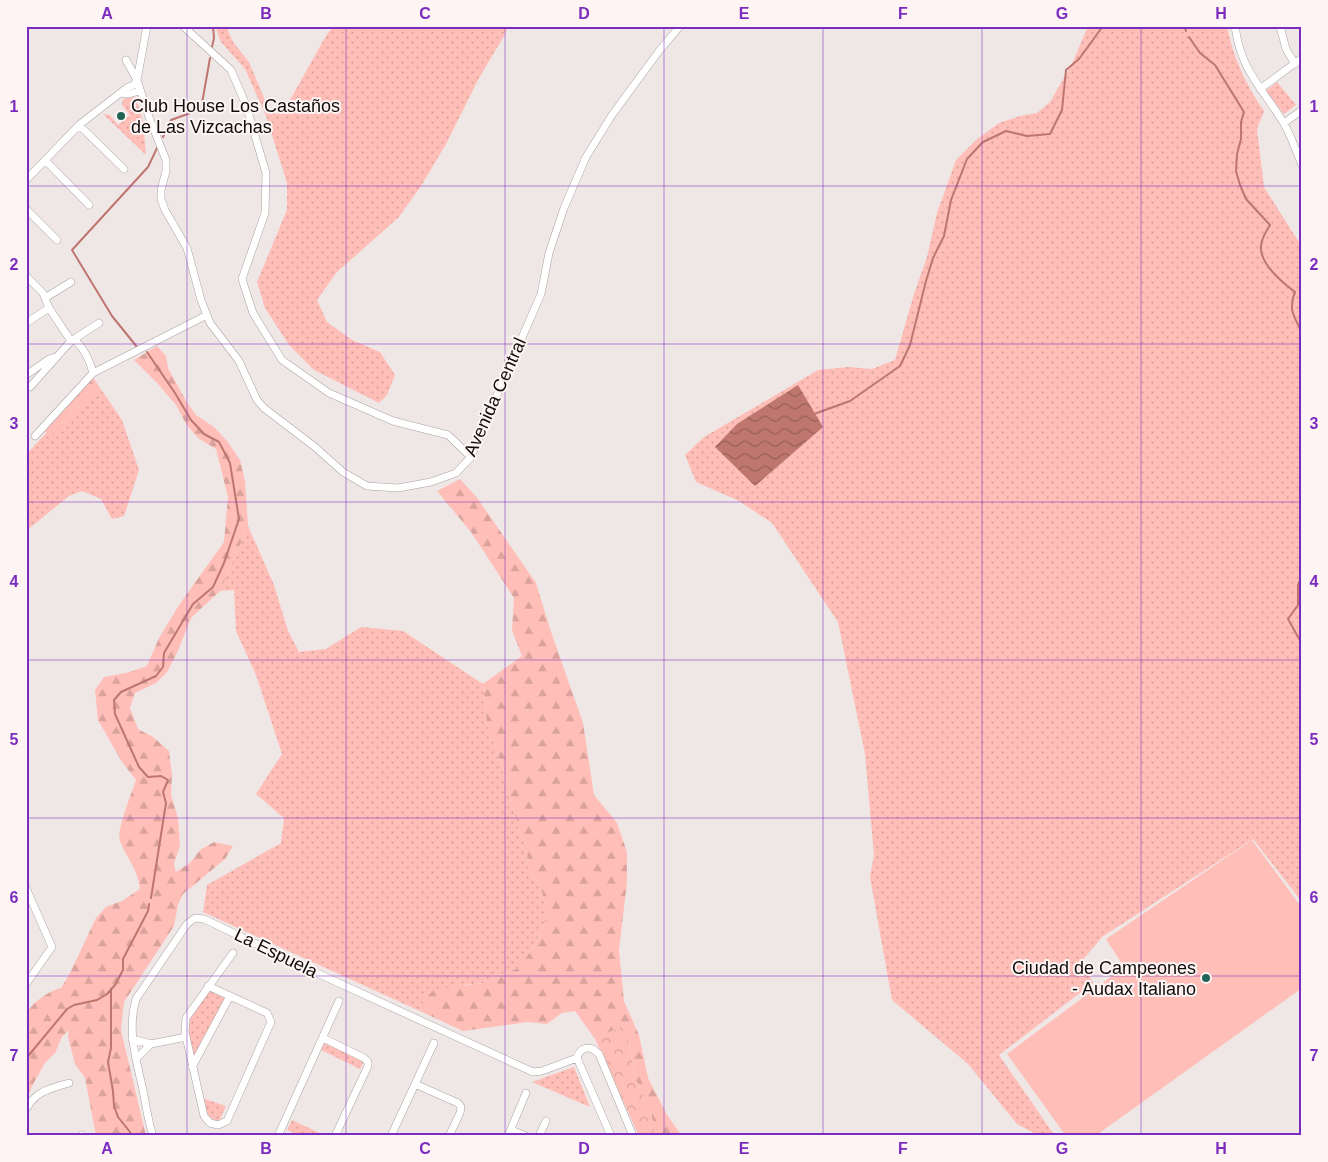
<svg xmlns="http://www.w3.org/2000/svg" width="1328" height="1162" viewBox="0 0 1328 1162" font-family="Arial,sans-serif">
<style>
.grass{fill:url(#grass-dots)}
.forest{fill:url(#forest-firs)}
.park{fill:url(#park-crowns)}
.pitch{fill:#ffbeb7}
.water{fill:url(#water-waves)}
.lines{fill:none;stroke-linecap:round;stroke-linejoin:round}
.stream{stroke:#be766f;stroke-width:2}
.street-casing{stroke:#aaa2a1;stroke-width:8}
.street{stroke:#fff;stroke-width:7}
.grid{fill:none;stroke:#7b2cbf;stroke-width:1;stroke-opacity:0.55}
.poi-dot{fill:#206455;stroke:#fdf4f3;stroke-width:2}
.labels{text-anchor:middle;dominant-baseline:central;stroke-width:4;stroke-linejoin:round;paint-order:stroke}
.poi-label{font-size:18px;fill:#0f0d0c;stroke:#fdf4f3;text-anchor:start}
.street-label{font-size:18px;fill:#0f0d0c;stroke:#fdf4f3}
.neatline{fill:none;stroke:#7b2cbf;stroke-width:2}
.grid-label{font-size:16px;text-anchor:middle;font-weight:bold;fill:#7b2cbf}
</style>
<defs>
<pattern id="grass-dots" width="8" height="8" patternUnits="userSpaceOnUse" patternTransform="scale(1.25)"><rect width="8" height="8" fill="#ffbeb7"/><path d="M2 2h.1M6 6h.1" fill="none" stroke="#d9a29c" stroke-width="1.8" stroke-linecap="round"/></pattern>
<pattern id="forest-firs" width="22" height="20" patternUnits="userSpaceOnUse" patternTransform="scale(1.25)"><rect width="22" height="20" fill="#ffbeb7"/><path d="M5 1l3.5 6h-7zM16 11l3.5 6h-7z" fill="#d9a29c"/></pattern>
<pattern id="park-crowns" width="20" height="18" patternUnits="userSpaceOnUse" patternTransform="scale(1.25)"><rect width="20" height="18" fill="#ffbeb7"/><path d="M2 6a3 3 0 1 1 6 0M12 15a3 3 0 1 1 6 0" fill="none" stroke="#d9a29c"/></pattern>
<pattern id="water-waves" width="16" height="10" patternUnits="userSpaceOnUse" patternTransform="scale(1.25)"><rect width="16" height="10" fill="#be766f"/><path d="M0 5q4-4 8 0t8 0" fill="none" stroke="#995f5a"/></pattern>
</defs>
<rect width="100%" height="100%" fill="#efe7e6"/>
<path class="grass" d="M215 26H226L233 42 249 62 270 112 277 114 290 100 327 34 334 26H508L504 36 479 78 446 144 423 183 399 217 337 272 317 300 327 322 352 340 380 352 395 375 387 395 379 403 314 370 289 345 265 308 257 282 287 210V183L266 116 245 69 221 42Z
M1088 26H1227C1233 58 1246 85 1264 111L1257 129 1264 187 1302 247V623L1298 628 1302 634V902L1253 839 1102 937 1082 961 1093 983 999 1055 1055 1136H1040L1017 1124 968 1064 892 1000 870 877 874 855 865 754 838 622 772 523 739 501 696 482 685 455 704 437 818 370 848 367 872 369 895 360 914 294 927 257 937 213 956 160 976 140 999 123 1020 116 1037 113 1050 102 1072 64Z
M1277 82 1296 105 1284 114 1266 91Z
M136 97 143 122 146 155 103 114 110 115 118 125 130 115 122 105 123 99Z
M100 388 122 420 139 470 124 516 112 519 101 499 82 491 69 496 26 531V455L46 433 49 436Z
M248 526 274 585 288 631 299 652 326 649 361 627 403 631 483 684 487 725 498 754 519 828 527 849 528 866 542 891 547 916 535 946 518 968 483 983 465 985 424 999 422 1012 203 912 207 885 281 843 284 818 256 794 282 754 256 675 236 631 234 590 220 591Z
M210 990 226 997 194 1055C184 1018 189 1019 210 990Z
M325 1043 364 1061 360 1069 321 1050Z
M574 1067 590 1107 532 1082Z
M202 1098 226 1106 219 1121C206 1119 205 1109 202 1098Z
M292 1120 326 1136H301L287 1130Z"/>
<path class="forest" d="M157 346 166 356 168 368 186 401 196 415 214 427 227 441 240 460 245 481 248 526 220 591 191 618 177 653 167 672 156 683 135 693 130 708 138 729 153 737 169 751 172 775 171 795 178 818 180 845 174 864 176 872 190 863 200 850 214 842 233 846 225 859 183 894 178 905 174 926 124 1002 121 1030 146 1136H96L85 1078 75 1064 68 1037 69 1030 62 1037 55 1053 45 1063 32 1086 26 1102V1014C33 1002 48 991 61 988L71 971 96 918 106 907 122 901 140 889C138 869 127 859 120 841 116 830 132 793 136 780L122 762 98 720 95 690 104 677 126 673 147 666 159 638 179 605 224 542 228 497 216 449 198 438 186 424 176 405 157 383 134 360Z
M93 377 100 388 49 437 44 429Z
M460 479 478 499 536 583 550 629 583 723 594 795 617 823 627 852V882L619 950 624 1001 639 1035 648 1078 667 1115 682 1136H655L651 1112 634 1076 630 1045 623 1026 595 1039 575 1011 562 1013 547 1024 528 1022 463 1031 422 1012 424 999 434 990 483 983 518 968 535 946 547 916 542 891 528 866 527 849 519 828 498 754 487 725 483 684 522 656 512 630 514 598 471 532 437 491Z"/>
<path class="park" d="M623 1026 630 1045 634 1076 651 1112 655 1136H639L595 1039Z"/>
<path class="pitch" d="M140 119 143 137 132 138 129 121Z
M1252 840 1302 908V988L1095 1136H1066L1007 1054 1124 967 1106 939Z"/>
<path class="water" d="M798 385 823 427 755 486 715 447 737 424Z"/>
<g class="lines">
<path class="stream" d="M1184 26 1186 31
M1189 37 1200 53 1215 65 1244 112 1241 122V139L1237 154 1236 171 1240 185 1246 199 1270 225C1266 232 1261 238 1261 247 1260 265 1283 283 1295 292 1288 309 1294 317 1302 332
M212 47 214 38 213 26
M163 137 171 120 201 109 210 58
M137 347 112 316 72 250 148 167 157 148
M147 352 175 393 191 420 204 434 219 442 230 463 239 519 224 563 213 587 193 604 164 653 163 667 156 676 121 692 114 700 115 714 139 767 148 777 161 776 168 780 163 792 166 803 151 898
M814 414 850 401 900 366 910 345 926 281 933 258 944 236 951 200 967 159 983 142 1006 131 1027 136 1050 134 1062 110 1066 70 1079 59 1103 26
M1302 575 1298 585V605L1288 619 1302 644
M111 989V1048L108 1062 113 1091 114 1106 118 1117 130 1132 131 1136
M26 1060 29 1055 67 1009 74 1005 97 1000 107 994 115 985 123 970V959L148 911 149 904"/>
<g class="street-casing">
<path id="street" d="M183 26 231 70 246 105 266 173 265 213 242 279 253 313 282 360 329 393 393 421 448 435 471 457
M1235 26C1241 71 1261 86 1283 122 1291 135 1296 151 1302 165
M1280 26 1286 49 1295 64
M126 60 137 80 149 117 166 160V171L161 190V199L165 210 187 248 201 300 210 323 239 361 257 400 264 408 315 447 343 472 367 486 398 488 431 482 456 473 471 457 490 411 541 294 549 253 564 208 586 157 612 115 659 51 680 26
M137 80 147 26
M1260 89 1302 58
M121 93 129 94 139 91
M1284 123 1302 110
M79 125 124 169
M45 160 89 205
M26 180 79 125 128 87 134 85 137 80
M26 209 57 240
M26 276 43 293 49 308 71 341H76C85 350 90 361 93 373
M45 298 71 282
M26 323 49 308
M26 375 49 359 55 357
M30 387 71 341 99 323
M35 436 93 373 207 315
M26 888 52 947 26 984
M208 986 267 1013 271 1022 227 1121 218 1125 210 1123 204 1116 185 1032 186 1018 233 953
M323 1038 364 1058 368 1062V1066L335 1136
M132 1039 151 1044 186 1037
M136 1059 151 1044
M192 1067 230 996
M415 1084 458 1103 461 1107 460 1113 449 1136
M26 1109C37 1090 50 1089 69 1083
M511 1130 526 1136
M81 1136 82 1135
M153 1136C148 1121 146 1106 143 1090 136 1059 127 1031 136 999L187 924 195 918 204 919 317 973 533 1072 542 1071 577 1058
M278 1136 339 1001
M391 1136 434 1043
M508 1136 526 1093
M539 1136 546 1121
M611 1136 577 1058C579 1050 585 1046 593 1049L599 1054 633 1136"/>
</g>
<use href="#street" class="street"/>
</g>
<path class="grid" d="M187 26V1136M346 26V1136M505 26V1136M664 26V1136M823 26V1136M982 26V1136M1141 26V1136M26 186H1302M26 344H1302M26 502H1302M26 660H1302M26 818H1302M26 976H1302"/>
<g class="poi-dot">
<circle cx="121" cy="116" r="5"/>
<circle cx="1206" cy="978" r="5"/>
</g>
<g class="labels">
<g class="poi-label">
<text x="131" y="106">Club House Los Castaños<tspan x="131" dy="21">de Las Vizcachas</tspan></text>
<text x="1196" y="968" text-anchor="end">Ciudad de Campeones<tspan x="1196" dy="21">- Audax Italiano</tspan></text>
</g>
<g class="street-label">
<text transform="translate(495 397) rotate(-66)">Avenida Central</text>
<text transform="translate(276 953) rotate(26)">La Espuela</text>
</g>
</g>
<rect width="1328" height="1162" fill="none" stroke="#fdf4f3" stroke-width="55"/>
<rect x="28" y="28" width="1272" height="1106" class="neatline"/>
<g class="grid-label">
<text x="107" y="19">A</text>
<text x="266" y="19">B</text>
<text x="425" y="19">C</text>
<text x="584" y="19">D</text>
<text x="744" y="19">E</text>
<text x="903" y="19">F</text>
<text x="1062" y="19">G</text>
<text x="1221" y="19">H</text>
<text x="14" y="112">1</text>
<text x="1314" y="112">1</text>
<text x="14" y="270">2</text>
<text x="1314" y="270">2</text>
<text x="14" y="429">3</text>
<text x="1314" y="429">3</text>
<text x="14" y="587">4</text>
<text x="1314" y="587">4</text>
<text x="14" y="745">5</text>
<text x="1314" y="745">5</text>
<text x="14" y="903">6</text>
<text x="1314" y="903">6</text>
<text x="14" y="1061">7</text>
<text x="1314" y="1061">7</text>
<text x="107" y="1154">A</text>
<text x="266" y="1154">B</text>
<text x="425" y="1154">C</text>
<text x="584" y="1154">D</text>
<text x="744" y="1154">E</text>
<text x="903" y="1154">F</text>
<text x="1062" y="1154">G</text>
<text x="1221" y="1154">H</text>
</g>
</svg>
